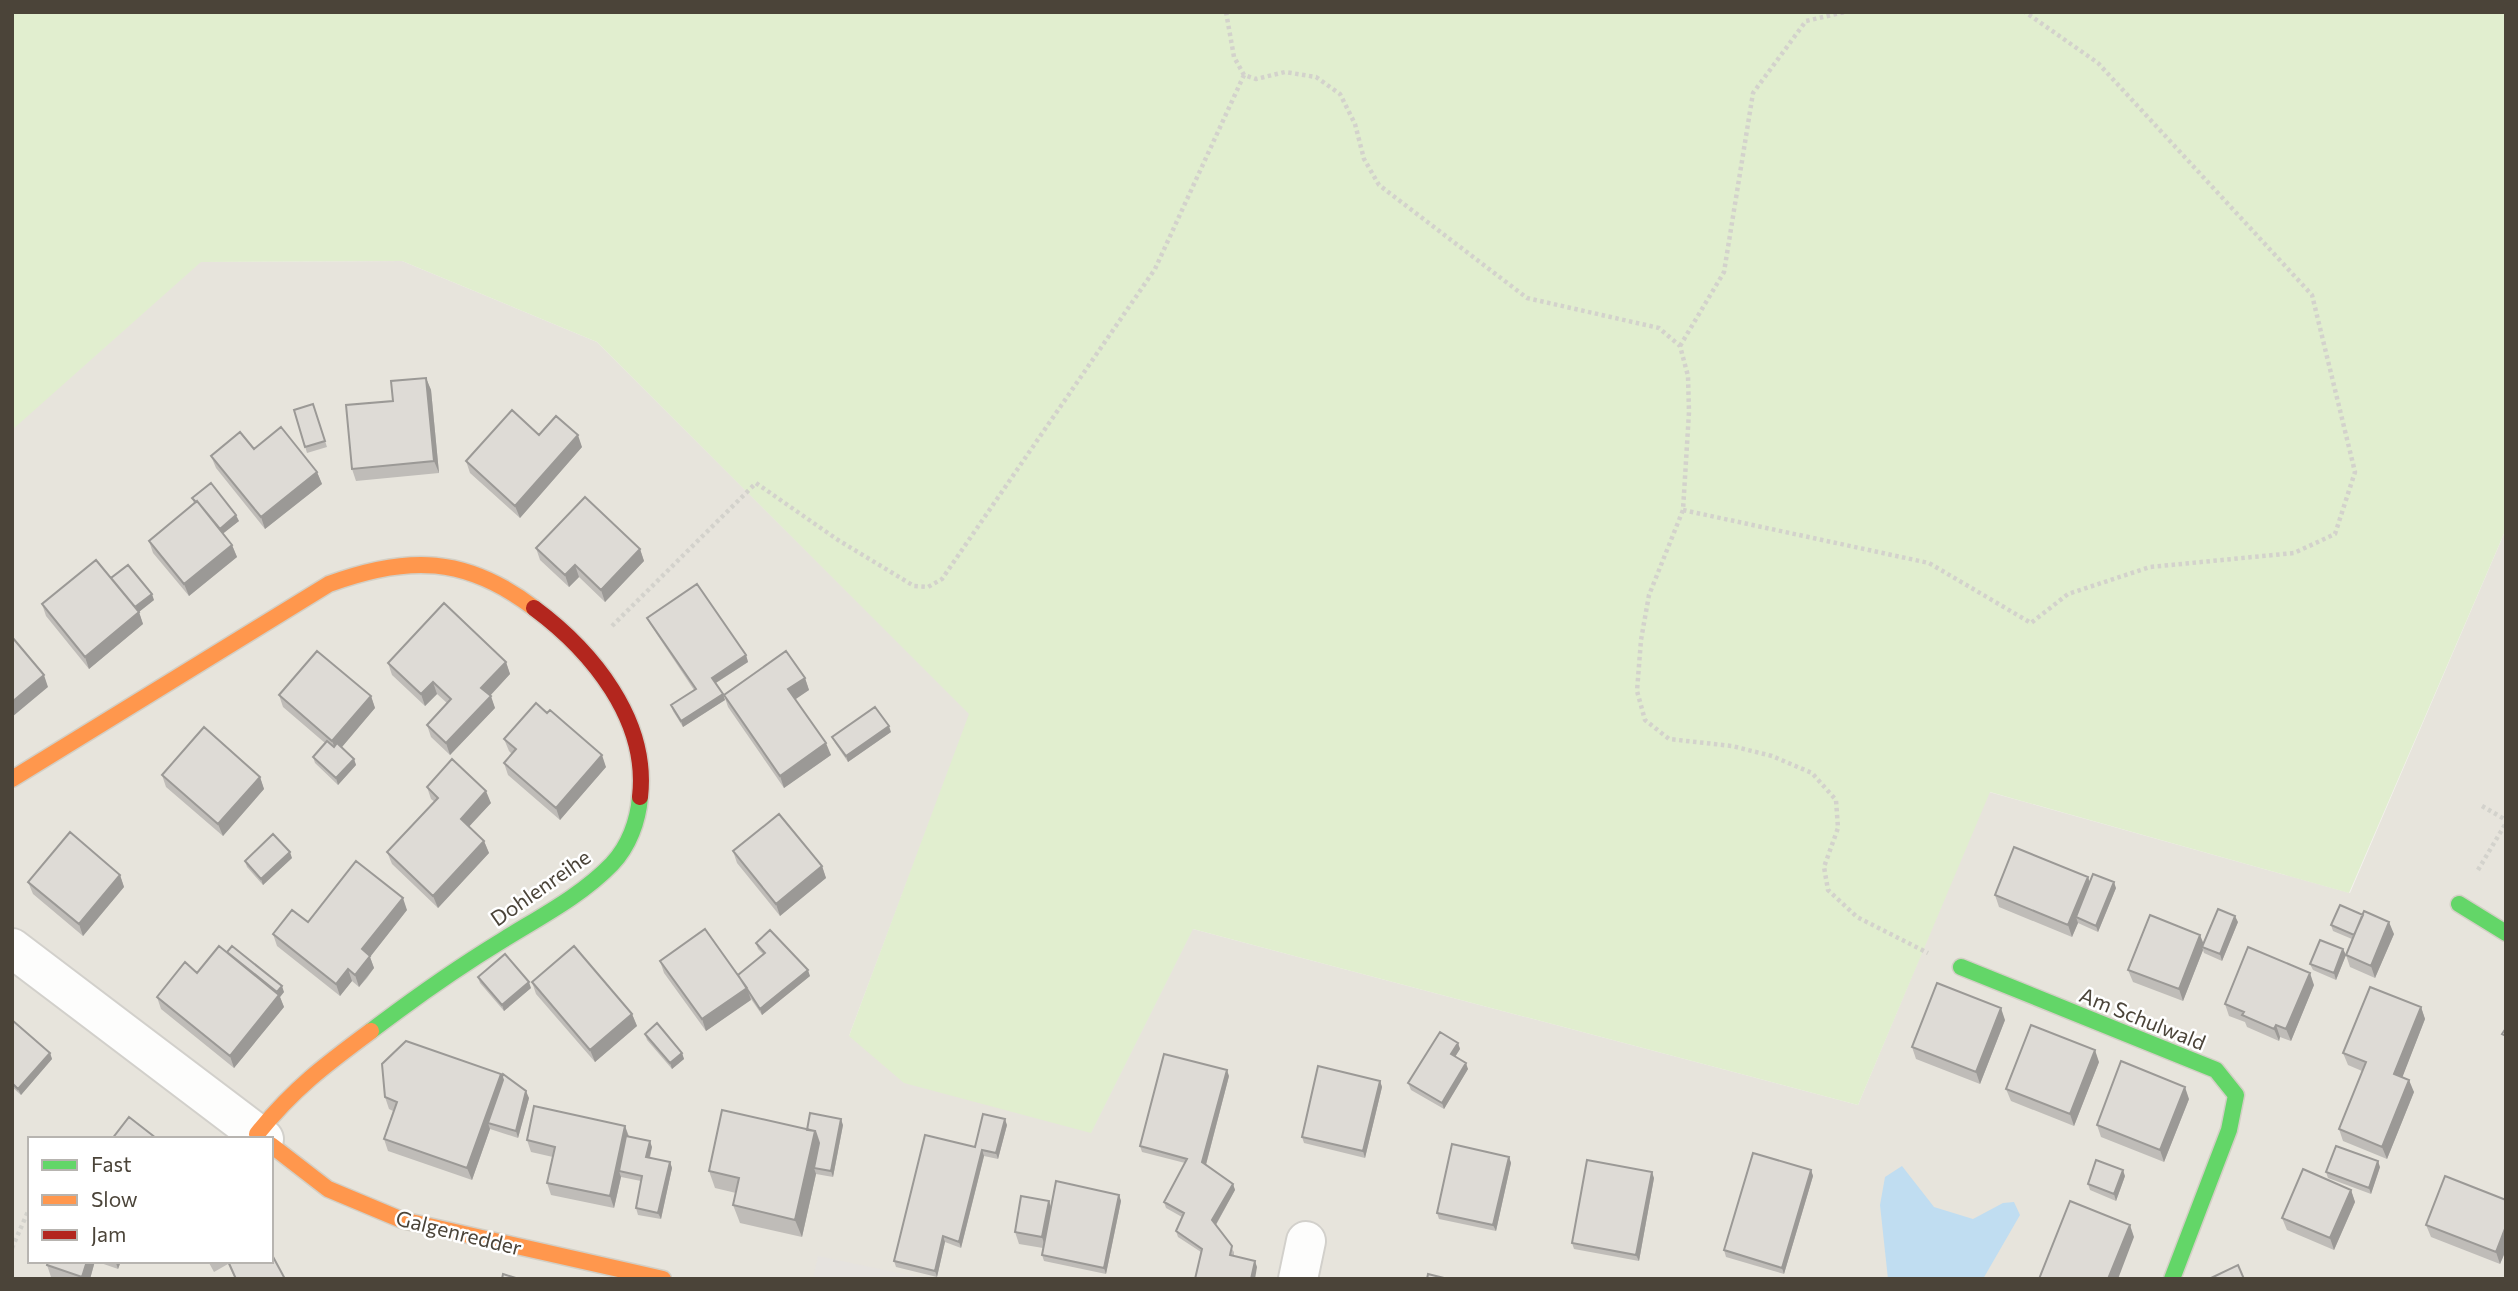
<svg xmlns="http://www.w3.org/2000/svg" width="2518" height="1291" viewBox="0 0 2518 1291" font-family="Commissioner,sans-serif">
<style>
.residential{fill:#e7e4dc;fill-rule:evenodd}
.green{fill:#e1eecf}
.parking{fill:#e6e3df}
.water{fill:#c0ddf1}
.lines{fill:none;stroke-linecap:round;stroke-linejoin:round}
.street-casing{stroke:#d2d0cb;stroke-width:42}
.fast-casing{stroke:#d3cfc5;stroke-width:19}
.slow-casing{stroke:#d3cfc5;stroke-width:19}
.jam-casing{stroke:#d3cfc5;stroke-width:19}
.path{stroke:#d3d2cc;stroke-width:4.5;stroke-dasharray:3.5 3.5;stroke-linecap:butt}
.street{stroke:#fdfdfc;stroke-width:38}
.fast{stroke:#63d668;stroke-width:16}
.slow{stroke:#ff974d;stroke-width:16}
.jam{stroke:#b3261e;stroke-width:16}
.wall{fill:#bfbcb8}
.shaded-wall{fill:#9b9996}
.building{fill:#dedbd6;stroke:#9b9996;stroke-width:2}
.labels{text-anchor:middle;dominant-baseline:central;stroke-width:5;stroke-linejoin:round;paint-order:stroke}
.street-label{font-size:21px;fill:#4b4439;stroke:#fff}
</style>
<rect width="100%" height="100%" fill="#f4f2ee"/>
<path class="residential" d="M402 261 597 342 970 714 849 1036 1193 929 1858 1105 1989 792 2350 893 2506 529V1279H12V323L64 383 200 262ZM30 1139H271V1261H30Z"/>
<path class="green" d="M12 12H2506V529L2349 893 1990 792 1858 1105 1193 929 1091 1133 904 1083 849 1036 969 714 597 342 402 261 201 262 12 430Z"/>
<path class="parking" d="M818 1256 927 1279H813Z"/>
<path class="water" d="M1902 1166 1934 1207 1973 1219 2003 1203 2014 1202 2020 1215 1983 1279H1888L1880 1205 1885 1177Z"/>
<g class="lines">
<g class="street-casing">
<path id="street" d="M12 948 264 1139
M1298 1279 1306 1241"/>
</g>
<g class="fast-casing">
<path id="fast" d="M2459 904 2506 933
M1961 967 2216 1070 2236 1095 2229 1130 2172 1279
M371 1031C413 999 457 968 503 940 540 917 581 896 612 864 629 846 638 821 640 797"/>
</g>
<g class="slow-casing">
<path id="slow" d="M12 779 329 584C408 555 466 556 534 608
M257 1134C293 1089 325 1065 371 1031
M271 1145 328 1189 402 1220 663 1279"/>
</g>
<g class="jam-casing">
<path id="jam" d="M534 608C592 651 649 720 640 797"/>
</g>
<path class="path" d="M1226 12 1234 57 1244 75 1256 79 1285 72 1316 77 1340 94 1355 124 1364 159 1379 185 1527 298 1659 328 1680 346 1688 376 1689 412 1683 510 1649 595 1641 640 1637 691 1645 720 1669 739 1732 746 1772 756 1812 773 1836 800 1838 828 1824 867 1828 890 1857 917 1928 953
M1680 346 1724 272 1753 93 1806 21 1845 12
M1683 510 1929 563 2031 623 2068 594 2150 567 2294 553 2335 534 2355 472 2312 295 2098 63 2025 12
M612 626 756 483 838 540 914 586 928 587 942 579 1155 269 1244 75
M2482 806 2506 820
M2478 870 2506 823
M12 1248 30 1207"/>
<use href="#street" class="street"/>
<use href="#fast" class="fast"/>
<use href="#slow" class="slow"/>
<use href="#jam" class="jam"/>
</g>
<path class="wall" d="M426 378 431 390 439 473 356 481 352 469 393 401Z
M313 404 327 447 307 453 294 410Z
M539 435 582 447 520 518 470 473 466 461Z
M254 449 317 472 322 484 265 529 216 468 211 456Z
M192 498 239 521 223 533 232 545 237 557 189 596 153 553 149 541 194 503Z
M536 548 640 549 644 561 605 602 579 577 569 587 540 560Z
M111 578 154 600 139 612 143 624 89 669 46 616 42 604Z
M647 618 746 655 748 662 716 683 723 694 725 700 683 727 673 711 671 705 694 690 650 624Z
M506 662 510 674 490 696 495 708 450 755 431 737 427 725 447 703 437 694 425 706 392 675 388 663Z
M805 678 809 690 795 699 831 755 784 788 728 707 724 695Z
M279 695 371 696 375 708 341 747 354 759 356 765 338 785 315 763 313 757 325 743 283 707Z
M547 713 606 767 560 820 508 775 504 763 512 754 509 751 504 739Z
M891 732 848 762 835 743 832 737Z
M162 775 260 777 264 789 223 836 166 787Z
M427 787 491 803 469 826 484 841 489 853 438 908 392 864 387 852 435 802 431 799Z
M733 851 822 866 826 878 780 916 737 863Z
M292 858 263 885 247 867 245 861Z
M120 875 124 887 83 936 33 894 28 882Z
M2090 883 2116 888 2098 932 2078 923 2072 937 1999 907 1995 895Z
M407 910 370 957 374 968 367 978 359 987 352 981 340 996 277 946 273 934 308 922Z
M2238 922 2222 961 2204 953 2203 950 2183 1001 2133 982 2128 970 2204 944Z
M2331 925 2394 934 2375 978 2350 967 2346 955 2352 939 2333 931Z
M756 943 810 976 762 1015 751 999 706 1031 664 973 660 961 738 975 763 954 758 949Z
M2343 949 2346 955 2336 980 2313 970 2310 964Z
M227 952 284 992 280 997 284 1007 234 1068 161 1009 157 997 197 973Z
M478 977 531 988 504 1011 480 983Z
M532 982 632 1014 637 1026 595 1062 536 994Z
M2314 985 2291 1041 2280 1037 2279 1041 2247 1027 2245 1022 2229 1016 2225 1004Z
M2421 1007 2425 1019 2402 1077 2414 1092 2387 1159 2343 1141 2339 1129 2362 1071 2348 1065 2343 1053Z
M12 1020 50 1053 52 1059 21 1095 12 1087Z
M2005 1020 1980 1084 1916 1059 1912 1047Z
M645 1034 682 1053 684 1059 672 1069 647 1040Z
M1458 1043 1460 1049 1455 1057 1468 1069 1444 1109 1411 1090 1408 1083Z
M2099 1062 2074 1126 2011 1101 2006 1089Z
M501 1074 502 1077 529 1098 518 1138 490 1129 472 1180 388 1151 384 1139 393 1111 389 1109 385 1097Z
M1229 1076 1206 1165 1233 1184 1235 1190 1216 1225 1234 1252V1256L1257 1267 1201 1252 1178 1237 1176 1231 1182 1217 1166 1208 1164 1202 1185 1163 1142 1152 1140 1146Z
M1380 1081 1382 1087 1365 1158 1304 1143 1302 1137Z
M2189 1099 2164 1162 2101 1137 2097 1125Z
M843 1125 833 1177 816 1174 802 1237 740 1223 733 1205 736 1193 715 1188 709 1171 807 1130Z
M1007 1125 998 1159 984 1156 961 1248 945 1242 937 1277 896 1267 894 1261 975 1147Z
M625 1126 629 1136 652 1147 650 1158 670 1162 672 1168 661 1219 638 1215 636 1208 641 1181 621 1177 614 1208 551 1195 547 1183 553 1157 531 1152 527 1140Z
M1509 1157 1511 1163 1496 1231 1439 1219 1437 1213Z
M2380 1167 2371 1194 2328 1178 2326 1172Z
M1811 1170 1813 1176 1784 1274 1726 1257 1724 1250Z
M2125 1176 2116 1201 2090 1190 2088 1184Z
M1654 1178 1639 1261 1574 1249 1572 1243Z
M2351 1190 2355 1202 2334 1250 2287 1230 2282 1218Z
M1119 1195 1121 1201 1106 1274 1044 1261 1042 1255 1043 1248 1019 1244 1015 1232 1051 1207Z
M2506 1200V1250L2500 1264 2431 1237 2426 1225Z
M95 1261 90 1279H56L51 1277 47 1265Z
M95 1261H121L118 1269Z
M208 1261H271L285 1279H235L228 1264 214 1272Z"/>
<path class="shaded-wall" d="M426 378 431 390 439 473 434 461Z
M578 435 582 447 520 518 515 506Z
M317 472 322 484 265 529 261 517Z
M236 515 239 521 220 536 218 530Z
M232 545 237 557 189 596 184 584Z
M640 549 644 561 605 602 601 590Z
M575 565 579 577 569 587 565 575Z
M152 594 154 600 135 615 133 609Z
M139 612 143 624 89 669 85 657Z
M746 655 748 662 714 684 712 678Z
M506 662 510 674 486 700 481 688Z
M44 675 48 687 12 717V702Z
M805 678 809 690 793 701 788 689Z
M433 682 437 694 425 706 421 694Z
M723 694 725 700 683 727 681 721Z
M371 696 375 708 337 753 332 741Z
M491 696 495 708 450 755 446 743Z
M889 726 891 732 848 762 846 756Z
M826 743 831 755 784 788 780 776Z
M602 755 606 767 560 820 556 808Z
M354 759 356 765 338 785 336 778Z
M260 777 264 789 223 836 218 824Z
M486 791 491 803 465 831 461 819Z
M484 841 489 853 438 908 433 896Z
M290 852 292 858 263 885 261 879Z
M822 866 826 878 780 916 776 904Z
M120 875 124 887 83 936 79 924Z
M2088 877 2092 889 2076 917 2078 923 2072 937 2068 925Z
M2114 882 2116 888 2098 932 2096 926Z
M403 898 407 910 370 957 374 968 359 987 355 975 362 949Z
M2235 916 2238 922 2222 961 2220 954Z
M2389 922 2394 934 2375 978 2371 966Z
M2200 935 2205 947H2202L2203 950 2183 1001 2179 989Z
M2343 949 2346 955 2336 980 2334 973Z
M348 969 352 981 340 996 336 984Z
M808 970 810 976 762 1015 760 1009Z
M2310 973 2314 985 2291 1041 2286 1029Z
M529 982 531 988 504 1011 502 1005Z
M282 986 284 992 280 997 284 1007 234 1068 230 1056Z
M747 988 751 1000 706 1031 702 1019Z
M2421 1007 2425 1019 2399 1086 2394 1074Z
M2001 1008 2005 1020 1980 1084 1976 1072Z
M632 1014 637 1026 595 1062 590 1050Z
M2276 1025 2280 1037 2279 1041 2274 1029Z
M1458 1043 1460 1049 1453 1060 1451 1054Z
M2095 1050 2099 1062 2074 1126 2070 1114Z
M50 1053 52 1059 21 1095 18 1089Z
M682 1053 684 1059 672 1069 670 1063Z
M1466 1063 1468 1069 1444 1109 1442 1103Z
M1227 1070 1229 1076 1205 1168 1202 1162Z
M501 1074 505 1086 488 1123 490 1129 472 1180 467 1168Z
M2409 1080 2414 1092 2387 1159 2382 1147Z
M1380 1081 1382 1087 1365 1158 1363 1151Z
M2185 1087 2189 1099 2164 1162 2160 1150Z
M526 1091 529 1098 518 1138 516 1131Z
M841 1119 843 1125 833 1177 831 1171Z
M1005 1119 1007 1125 998 1159 996 1153Z
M625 1126 629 1138 619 1171 621 1177 614 1208 610 1196Z
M815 1131 821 1149 814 1168 816 1174 802 1237 795 1220Z
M650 1141 652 1147 648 1163 646 1157Z
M982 1150 984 1156 961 1248 959 1242Z
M1509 1157 1511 1163 1496 1231 1493 1225Z
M2378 1161 2380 1167 2371 1194 2369 1188Z
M670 1162 672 1168 661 1219 658 1213Z
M1811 1170 1813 1176 1784 1274 1782 1268Z
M2123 1170 2125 1176 2116 1201 2114 1194Z
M1652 1172 1654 1178 1639 1261 1636 1255Z
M1233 1184 1235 1190 1215 1226 1212 1220Z
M2351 1190 2355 1202 2334 1250 2330 1238Z
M1119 1195 1121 1201 1106 1274 1104 1268Z
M1049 1201 1053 1213 1046 1249 1042 1237Z
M2130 1225 2134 1237 2118 1279H2108Z
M2506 1226V1250L2500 1264 2496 1252Z
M943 1236 945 1242 937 1277 935 1271Z
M87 1261H95L90 1279H83L82 1277Z
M116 1261H121L118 1269 116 1263Z
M1255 1261 1257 1267 1255 1279H1251Z"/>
<path class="building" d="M426 378 434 461 352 469 346 405 393 401 391 381Z
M313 404 325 441 305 447 294 410Z
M512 410 539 435 556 416 578 435 515 506 466 461Z
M281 427 317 472 261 517 211 456 240 432 254 449Z
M211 483 236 515 220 529 197 501 196 502 192 498Z
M585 497 640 549 601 590 575 565 565 575 536 548Z
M197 501 232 545 184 584 149 541Z
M96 560 139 612 85 657 42 604Z
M128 565 152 594 135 607 111 578Z
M697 584 746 655 712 678 723 694 681 721 671 705 696 689 647 618Z
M444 603 506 662 481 688 491 696 446 743 427 725 451 699 433 682 421 694 388 663Z
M12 637 44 675 12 702Z
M317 651 371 696 332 741 279 695Z
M786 651 805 678 788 689 826 743 780 776 724 695Z
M536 703 547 713 550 710 602 755 556 808 504 763 516 749 504 739Z
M875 707 889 726 846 756 832 737Z
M204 727 260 777 218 824 162 775Z
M327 741 334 747 337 743 354 759 336 778 313 757Z
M452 759 486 791 461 819 484 841 433 896 387 852 438 798 427 787Z
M779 814 822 866 776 904 733 851Z
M70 832 120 875 79 924 28 882Z
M273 834 290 852 261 879 245 861Z
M2014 847 2088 877 2068 925 1995 895Z
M356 861 403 898 362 949 370 956 362 966 355 975 348 969 336 984 273 934 292 910 308 922Z
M2093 874 2114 882 2096 926 2076 917Z
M2340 905 2363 915 2354 935 2331 925Z
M2218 909 2235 916 2220 954 2202 947Z
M2364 911 2389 922 2371 966 2346 955Z
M2150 915 2200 935 2179 989 2128 970Z
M705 929 747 988 702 1019 660 961Z
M770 930 808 970 760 1009 738 975 765 953 756 943Z
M2320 940 2343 949 2334 973 2310 964Z
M219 946 279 995 230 1056 157 997 185 962 197 973Z
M232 946 282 986 277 992 227 952Z
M574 946 632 1014 590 1050 532 982Z
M2248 947 2310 973 2286 1029 2276 1025 2274 1029 2242 1015 2244 1012 2225 1004Z
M505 954 529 982 502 1005 478 977Z
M1937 983 2001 1008 1976 1072 1912 1047Z
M2370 987 2421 1007 2394 1074 2409 1080 2382 1147 2339 1129 2366 1062 2343 1053Z
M12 1020 50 1053 18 1089 12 1083Z
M657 1023 682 1053 670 1063 645 1034Z
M2031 1025 2095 1050 2070 1114 2006 1089Z
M2506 1028V1036L2502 1034Z
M1440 1032 1458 1043 1451 1054 1466 1063 1442 1103 1408 1083Z
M406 1041 501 1074 467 1168 384 1139 397 1102 385 1097 382 1064Z
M1164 1054 1227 1070 1202 1162 1233 1184 1212 1220 1232 1246 1230 1255 1255 1261 1251 1279H1195L1202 1249 1176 1231 1184 1213 1164 1202 1187 1159 1140 1146Z
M2121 1061 2185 1087 2160 1150 2097 1125Z
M1318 1066 1380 1081 1363 1151 1302 1137Z
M503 1074 526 1091 516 1131 488 1123 503 1080 502 1077Z
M534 1106 625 1126 610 1196 547 1183 555 1147 527 1140Z
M722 1110 815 1131 795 1220 733 1205 739 1178 709 1171Z
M810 1113 841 1119 831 1171 814 1168 819 1143 815 1131 807 1130Z
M983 1114 1005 1119 996 1153 982 1150 959 1242 943 1236 935 1271 894 1261 925 1135 975 1147Z
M129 1117 156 1138 112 1139Z
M626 1136 650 1141 646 1157 670 1162 658 1213 636 1208 642 1176 619 1171Z
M1452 1144 1509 1157 1493 1225 1437 1213Z
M2336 1146 2378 1161 2369 1188 2326 1172Z
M1753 1153 1811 1170 1782 1268 1724 1250Z
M1587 1160 1652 1172 1636 1255 1572 1243Z
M2096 1160 2123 1170 2114 1194 2088 1184Z
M2303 1169 2351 1190 2330 1238 2282 1218Z
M2445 1176 2506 1200V1226L2496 1252 2426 1225Z
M1056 1181 1119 1195 1104 1268 1042 1255Z
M1021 1196 1049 1201 1042 1237 1015 1232Z
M2070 1201 2130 1225 2108 1279H2039Z
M271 1253 285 1279H236L228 1261H271Z
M48 1261H87L82 1277 47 1265Z
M2238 1265 2244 1279H2209Z
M503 1274 519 1279H502Z
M1428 1274 1448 1279H1427Z"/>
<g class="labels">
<g class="street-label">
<text transform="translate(540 887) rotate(-35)">Dohlenreihe</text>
<text transform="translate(2143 1018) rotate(22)">Am Schulwald</text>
<text transform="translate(459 1232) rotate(14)">Galgenredder</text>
</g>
</g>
<rect width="2518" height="1291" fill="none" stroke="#4b4439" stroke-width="28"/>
<rect x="28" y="1137" width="245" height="126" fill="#ffffff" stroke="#b7b4b0" stroke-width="2"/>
<rect x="42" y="1160" width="35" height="10" fill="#63d668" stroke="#b7b4b0" stroke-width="2"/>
<text x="91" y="1172" font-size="21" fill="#4b4439">Fast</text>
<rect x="42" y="1195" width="35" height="10" fill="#ff974d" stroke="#b7b4b0" stroke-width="2"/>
<text x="91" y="1207" font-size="21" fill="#4b4439">Slow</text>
<rect x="42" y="1230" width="35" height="10" fill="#b3261e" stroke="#b7b4b0" stroke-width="2"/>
<text x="91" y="1242" font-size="21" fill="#4b4439">Jam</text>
</svg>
